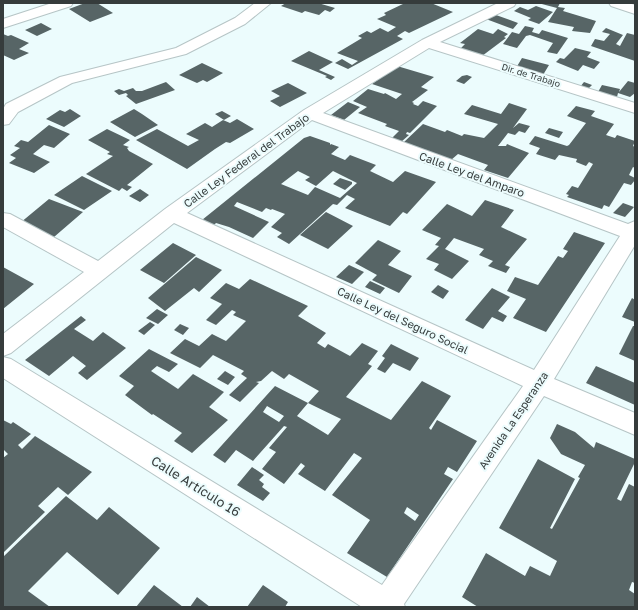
<svg xmlns="http://www.w3.org/2000/svg" width="638" height="610" viewBox="0 0 638 610" font-family="'Golos Text',sans-serif">
<style>
.building{fill:#576566;fill-rule:evenodd}
.lines{fill:none;stroke-linecap:round;stroke-linejoin:round}
.minor-casing{stroke:#b6c5c6;stroke-width:2}
.minor{fill:#fff;fill-rule:evenodd}
.labels{text-anchor:middle;dominant-baseline:central;stroke-width:4;stroke-linejoin:round;paint-order:stroke}
.far-street-label{font-size:9px;fill:#363c3c;stroke:#ecfcfd}
.street-label{font-size:11px;fill:#363c3c;stroke:#ecfcfd}
.near-street-label{font-size:13px;fill:#363c3c;stroke:#ecfcfd}
</style>
<rect width="100%" height="100%" fill="#ecfcfd"/>
<path class="building" d="M85 3H97L113 13 90 22 69 9Z
M286 3H318L335 8 330 12 325 10 319 15 305 11 302 13 281 6Z
M405 3H431L453 12 409 33 405 31 397 36 403 39 348 69 335 63 342 59 352 65 358 61 337 53 362 38 358 36 367 31 371 33 380 28 388 32 396 27 377 19 386 15 384 13Z
M538 3H560L558 7 565 8 563 11 596 21 590 33 572 31 574 27 548 22 557 8Z
M536 6 553 12 539 24 528 20 531 18 514 11 520 7 528 10Z
M496 15 518 23 513 29 486 19Z
M41 23 52 29 37 36 25 30Z
M525 26 534 28 532 32 539 34 542 30 568 38 557 54 547 52 553 43 530 35 526 36 517 48 503 44 512 32 519 34Z
M606 28 623 35 616 44 620 46 627 33 635 35V61L591 46 595 39 604 41 610 34 602 32Z
M478 29 493 34 498 29 508 34 504 37 506 38 482 56 460 49 465 44 460 43Z
M3 34 8 36 11 35 29 43 19 49 29 53 14 60 3 55Z
M575 48 591 52 587 57 600 62 594 69 583 65 578 71 556 62 560 58 564 59Z
M309 51 333 62 319 70 335 77 331 80 325 77 327 76 291 61Z
M522 58 549 65 543 75 516 68Z
M202 63 223 73 207 82 203 80 197 83 179 75Z
M397 66 434 77 421 87 428 90 412 102 414 103 413 104 418 106 423 101 437 106 410 133 407 132 406 134 409 135 401 142 391 139 399 131 385 126 387 124 358 113 367 107 353 101 368 89 384 94 385 93 396 99 402 94 372 84Z
M467 75 472 77 464 84 456 81 462 76Z
M628 81 635 83V93L630 97 618 93 617 97 598 92 602 85 620 89 619 92Z
M166 82 175 90 136 104 126 96 128 95 126 93 119 95 114 91 119 89 124 91 133 88 136 91H142Z
M584 82 592 85 588 89 580 87Z
M288 83 307 93 280 107 270 101 280 96 271 91Z
M348 102 360 107 344 120 331 115Z
M509 103 527 109 513 128 519 123 530 126 525 133 519 131 515 135 508 133 498 146H506L507 144 529 153 508 178 484 170 488 165 458 154 451 160 403 143 423 124 445 132 447 130 462 136 464 134 484 138 498 124 464 114 472 105 501 114Z
M576 106 595 111 591 116 614 124 606 135 615 138 617 135 635 141 633 146 635 147V168L633 167 629 175 635 178V180L631 185 624 183 609 207 604 205 602 209 567 197 569 195 566 194 572 186 578 188 593 164 589 162 586 166 576 162 577 159 559 155 555 160 536 154 540 148 529 144 535 136 567 146 569 145 586 123 567 116Z
M70 109 81 116 64 127 46 119 60 110 65 112Z
M134 109 142 114 158 125 135 137 110 122Z
M222 111 231 116 224 120 215 114Z
M237 119 254 129 230 143 226 142 215 149 187 169 136 140 157 129 188 146 199 140 186 134 205 123 212 127 223 120 230 123Z
M49 125 70 134 54 148 44 145 33 154 50 162 34 173 9 163 16 158 10 155 20 148 14 146 21 140 28 142Z
M549 128 563 132 559 138 545 133Z
M107 129 130 140 123 145 129 147 127 148 129 151 153 164 127 185 132 187 127 191 122 188 119 191 86 174 113 156 107 154 110 152 88 140Z
M310 136 330 143V145L331 144 339 147 331 154 345 160 350 155 376 165 370 171 393 182 405 171 436 182 407 214 403 212 390 226 345 208 355 199 347 195 337 205 333 204 289 244 277 237 282 233 271 227 285 214 272 209 271 210 266 208 262 212 237 202 234 206 269 222 253 238 229 227 216 223 214 225 202 220 304 138ZM298 171 310 177 305 180 316 186 333 171 357 183 340 198 315 187 308 195 281 184Z
M82 176 112 191 84 210 54 195Z
M340 178 352 182V184L345 190 333 184Z
M140 189 149 195 140 202 129 196Z
M49 199 83 212 54 237 20 223Z
M485 200 514 210 501 227 527 239 505 265 510 267 506 273 488 266 493 261 479 255 484 249 454 238 445 249 441 247 469 261 452 279 434 270 439 264 426 259 439 246 435 245 441 238 422 230 447 204 472 216Z
M623 203 634 207 625 217 613 213Z
M326 212 353 226 328 249 300 235Z
M574 232 605 243 546 332 513 318 526 299 507 291 515 277 538 285 558 256 563 258 568 251 563 249Z
M378 240 401 251 388 265 412 276 399 293 372 280 377 275 355 263Z
M173 243 196 255 164 283 140 270Z
M196 257 222 270 199 292 194 288 165 311 148 298Z
M349 265 364 272 352 284 336 277Z
M3 267 34 284 3 309Z
M250 279 308 306 298 316 326 333 317 343 325 348 328 344 350 356 362 343 378 351 368 364 372 366 346 397 391 420 422 381 451 396 429 428 431 430 437 420 477 441 457 472 448 467 444 474 453 479 387 577 347 553 370 520 332 495 362 458 354 453 325 491 298 474 305 466 301 463 284 484 262 469 276 452 269 448 287 427 284 426 253 461 236 450 225 463 213 455 275 386 308 403 297 416 328 435 341 419 308 403 319 391 289 374 284 379 272 371 261 381 256 382 259 383 240 402 229 395 247 378 241 374 244 371 213 355 200 368 170 353 185 339 199 346 212 334 226 341 246 321 233 315 236 312 232 310 216 325 206 320 222 304 210 298 226 283 239 289ZM267 406 284 416 279 422 263 412ZM407 507 419 515 415 521 404 513Z
M370 281 385 288 380 294 365 287Z
M438 285 449 291 443 299 431 292Z
M492 288 510 297 498 311 507 316 503 322 492 317 483 329 465 320Z
M632 298 635 300V322L622 317Z
M157 309 168 315 158 324 146 318Z
M81 316 86 320 74 329 93 341 103 332 126 348 87 380 78 373 86 366 73 356 49 376 25 360Z
M150 322 155 325 144 335 138 331Z
M180 324 189 328 183 335 174 330Z
M633 326H635V361L619 354Z
M391 344 419 358 410 371 393 363 385 373 377 369 385 358 382 356Z
M149 349 178 364 169 372 157 366 151 371 178 389 193 374 224 392 209 407 228 420 192 453 174 441 182 433 153 414 152 415 125 395 134 386 119 376Z
M596 366 635 383V405L586 383Z
M225 371 235 377 228 385 217 379Z
M3 420 11 424 13 422 31 434 18 445 22 449 35 436 92 472 68 495 58 487 38 506 45 512 3 553V458L8 454 3 449Z
M557 424 575 432 594 448 596 442 635 459V462L617 499 621 501 629 484 635 487V583L632 582 629 590 635 594V607H478L462 597 486 553 525 576 530 566 550 576 557 561 499 528 538 459 575 479 550 528 552 529 580 478 578 477 585 465 561 454 550 438Z
M252 467 264 475 259 480 264 484 262 487 270 493 263 501 237 485Z
M66 496 97 520 109 507 160 548 118 595 67 552 28 591 50 607H3V557Z
M154 585 183 607H136Z
M263 585 288 602 285 607H247Z
M197 597 210 607H190Z"/>
<g class="lines">
<g class="minor-casing">
<path id="minor" d="M52 3H73L71 6 3 28V19Z
M255 3H271L245 24 186 54 72 83 18 112 9 124 3 125V109L6 104 60 77 176 48 235 18Z
M498 3H516L514 6 440 42 635 103V113L429 48 323 113 628 224 635 221V245L554 379 635 413V435L544 396 404 604 405 607H362L3 378V357L11 359 382 585 523 386 174 223 11 353 3 356V334L84 272 3 227V213L10 214 98 261 165 209 304 110 422 40ZM312 120 620 236 534 370 187 213Z
M609 3H629L635 5V14L611 6Z"/>
</g>
<use href="#minor" class="minor"/>
</g>
<g class="labels">
<g class="far-street-label">
<text transform="translate(531 75) rotate(17)">Dir. de Trabajo</text>
</g>
<g class="street-label">
<text transform="translate(246 160) rotate(-36)">Calle Ley Federal del Trabajo</text>
<text transform="translate(472 174) rotate(20)">Calle Ley del Amparo</text>
<text transform="translate(403 320) rotate(25)">Calle Ley del Seguro Social</text>
<text transform="translate(513 420) rotate(-56)">Avenida La Esperanza</text>
</g>
<g class="near-street-label">
<text transform="translate(196 486) rotate(32)">Calle Artículo 16</text>
</g>
</g>
<rect width="638" height="610" fill="none" stroke="#363c3c" stroke-width="8"/>
</svg>
